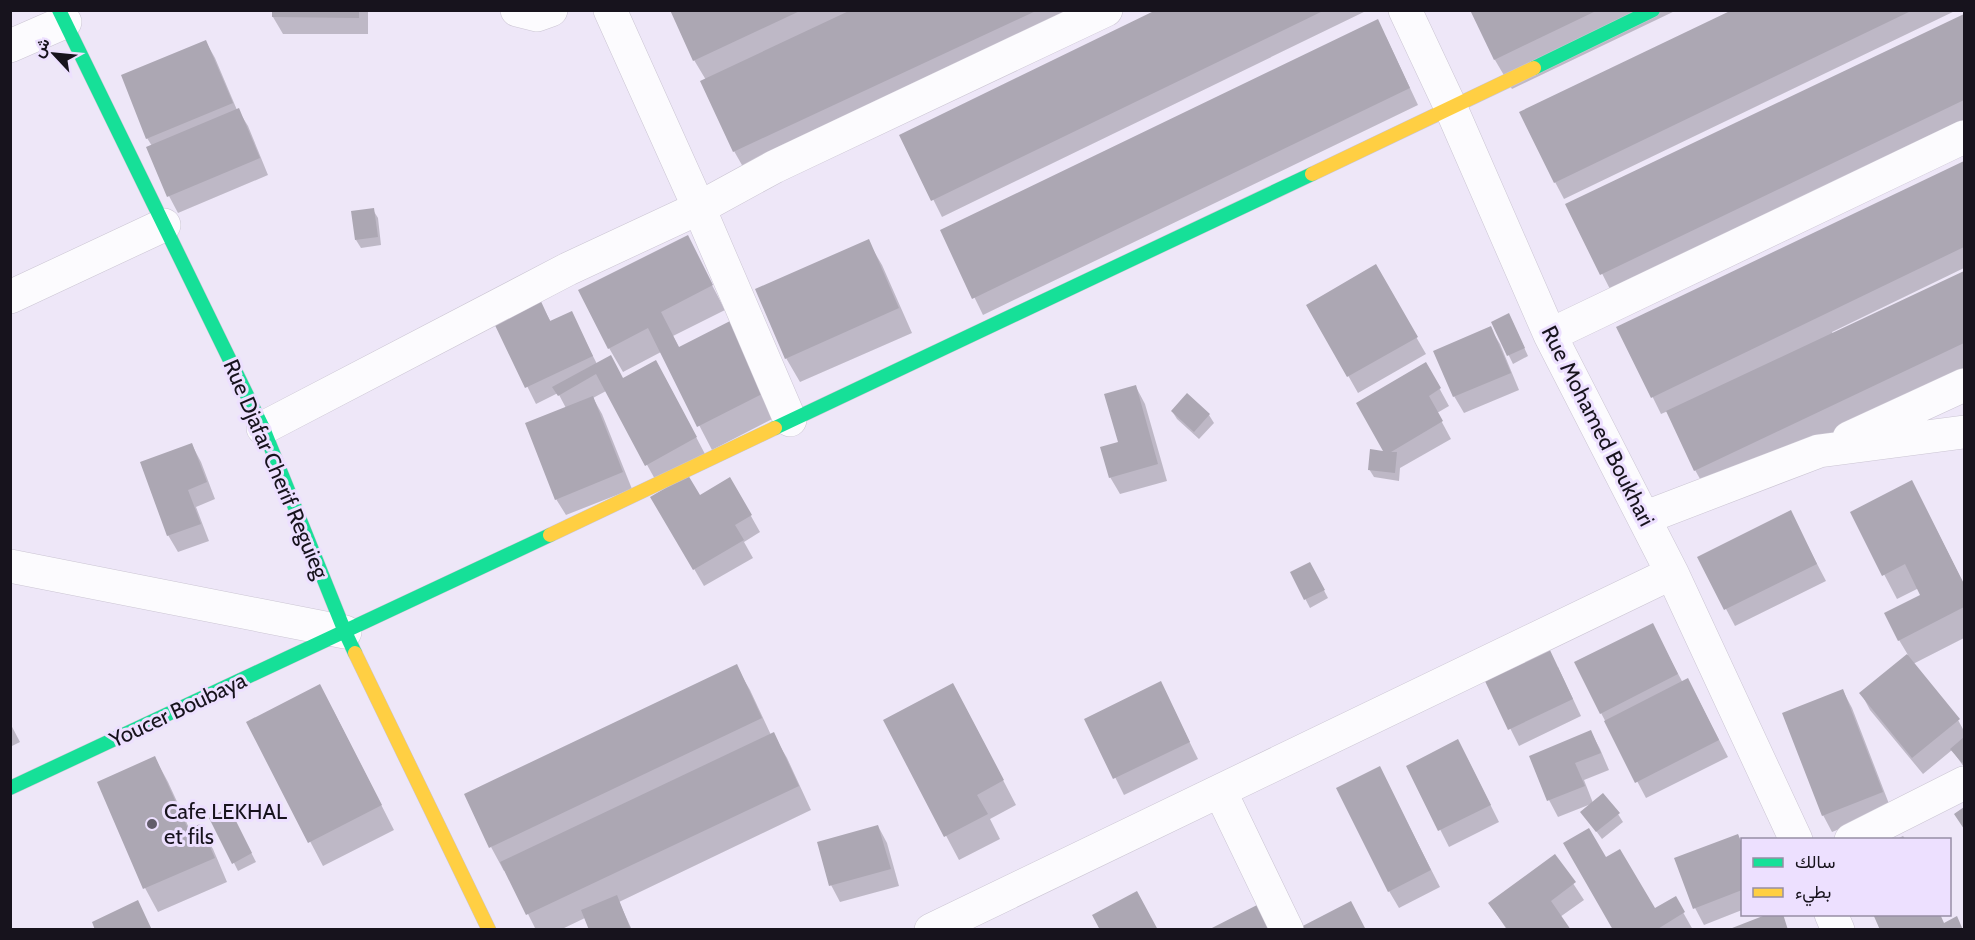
<svg xmlns="http://www.w3.org/2000/svg" width="1975" height="940" viewBox="0 0 1975 940" font-family="Cabin,Vazirmatn,sans-serif">
<style>
.shadow{fill:#0003}
.building{fill:#aca7b3}
.lines{fill:none;stroke-linecap:round;stroke-linejoin:round}
.street-casing{stroke:#cbc5d3;stroke-width:34}
.fast-casing{stroke:#cbc5d3;stroke-width:15}
.slow-casing{stroke:#cbc5d3;stroke-width:15}
.street{stroke:#fcfbfe;stroke-width:33}
.fast{stroke:#16e098;stroke-width:14}
.slow{stroke:#ffcf43;stroke-width:14}
.poi-dot{fill:#625d6a;stroke:#ede0ff;stroke-width:2}
.labels{text-anchor:middle;dominant-baseline:central;stroke-width:6;stroke-linejoin:round;paint-order:stroke}
.street-label{font-size:22px;fill:#17131d;stroke:#ede0ff}
.poi-label{font-size:22px;fill:#17131d;stroke:#ede0ff;text-anchor:start}
</style>
<rect width="100%" height="100%" fill="#eee7f8"/>
<path class="shadow" d="M273 10H368V34H283L273 17Z
M672 10H1118L751 181 734 151 706 80 694 60Z
M1159 10H1368L942 217 901 135Z
M1472 10H1677L1512 89 1495 60Z
M1736 10H1957L1564 199 1555 182Z
M1964 16V121L1611 291 1567 205Z
M1386 37 1418 105 983 315 942 231Z
M206 42 215 58 237 110H238L248 126 268 175 178 213 169 196 148 147 152 146 147 138Z
M1964 163V268L1832 332 1833 334 1964 272V381L1712 500 1695 470 1668 411 1661 414 1618 327Z
M373 210 378 218 381 245 361 248 356 240Z
M687 237 725 310 673 336 679 348 733 321 782 414 712 450 661 352 623 372 609 348Z
M868 241 882 265 912 333 800 382 786 358Z
M1375 266 1426 354 1358 393 1308 305Z
M538 299 551 322 571 313 597 364 623 380 665 378 705 454 656 481 606 391 593 398 602 414 632 489 566 515 556 499 566 408 558 393 536 404 494 320Z
M1493 323H1513L1528 356 1513 364Z
M1490 328 1500 344 1519 390 1464 413 1454 396Z
M1426 364 1449 406 1437 413 1451 439 1400 468 1399 481 1374 477 1369 469 1386 453Z
M1136 387 1145 404 1167 481 1120 494 1110 477Z
M1188 395 1209 415 1214 423 1199 439 1177 419 1172 411Z
M192 445 201 462 215 499 196 507 209 541 178 552 168 535Z
M730 479 760 532 744 542 753 558 704 586 653 498 699 497Z
M1912 482 1964 584V638L1913 664 1958 720 1964 731V767L1952 750 1923 774 1870 710 1861 693 1908 655 1899 640 1922 595 1919 588 1897 599 1852 513Z
M1790 512 1826 581 1735 626 1699 558Z
M1310 564 1328 598 1310 608 1292 573Z
M1652 625 1683 683 1688 680 1697 697 1728 757 1646 798 1601 713Z
M736 666 750 690 771 735 773 734 787 758 811 810 619 902 632 930H591L585 918 560 930H536L506 870 504 871 491 847Z
M1558 667 1581 716 1519 746 1486 680Z
M1843 691 1852 708 1891 809 1832 832 1823 815Z
M1169 700 1198 759 1124 795 1086 719Z
M966 709 1016 805 990 819 1000 839 959 860 885 721Z
M333 710 394 830 323 866 248 723Z
M10 723 20 742 10 747Z
M1591 732 1600 749 1609 770 1584 780 1593 803 1618 814 1623 822 1602 839 1582 812 1591 804 1558 817 1549 800Z
M155 758 168 782 190 830 199 826 213 849 227 882 158 912 145 888Z
M1467 758 1499 822 1449 847 1408 766Z
M1379 767 1440 887 1399 908 1389 891Z
M233 817 256 862 238 871 234 863Z
M878 826 887 843 899 886 840 902 831 885Z
M1738 835 1742 844V910L1704 925 1695 908Z
M1903 836 1906 840H1895Z
M1555 856 1584 900 1560 917 1569 930H1507L1490 904Z
M1675 898 1693 930H1614L1654 910Z"/>
<path class="building" d="M272 10H359V18L272 17Z
M670 10H802L693 61Z
M851 10H1038L733 152 700 81Z
M1156 10H1325L931 201 899 135Z
M1470 10H1598L1494 60Z
M1732 10H1913L1554 183 1519 112Z
M1964 14V100L1600 275 1565 204Z
M1378 19 1410 88 972 299 940 230Z
M206 40 233 103 146 139 121 75Z
M239 108 260 158 167 197 146 147Z
M1964 161V247L1651 398 1616 327Z
M374 208 378 237 355 240 351 211Z
M688 235 713 285 661 312 679 347 734 319 770 390 697 427 648 328 608 349 578 290Z
M869 239 899 308 785 359 755 289Z
M1376 264 1418 337 1347 377 1306 305Z
M1964 271V343L1694 471 1666 411Z
M539 297 550 321 572 311 593 356 525 388 492 319Z
M1509 313 1525 348 1507 356 1491 322Z
M1491 326 1511 373 1453 397 1433 351Z
M611 355 623 378 656 360 697 437 645 466 596 374 558 396 552 387Z
M1426 362 1441 388 1429 396 1443 421 1391 452H1397L1395 473 1368 470 1370 449 1383 451 1356 403Z
M1136 385 1158 464 1109 478 1100 447 1118 442 1104 394Z
M1187 393 1210 414 1194 432 1171 411Z
M593 396 623 472 555 500 525 423Z
M192 443 207 482 188 490 201 524 167 536 140 462Z
M688 475 700 495 730 477 752 515 735 525 744 540 693 570 650 497Z
M1912 480 1964 584V607L1898 641 1884 613 1920 595 1905 564 1882 576 1850 512Z
M1791 510 1817 564 1724 610 1697 557Z
M1310 562 1325 590 1304 600 1290 572Z
M1653 623 1678 674 1600 714 1574 662Z
M1549 648 1573 699 1508 730 1484 679Z
M1907 654 1960 719 1912 758 1859 693Z
M737 664 762 718 489 848 464 794Z
M1688 678 1719 740 1635 783 1604 721Z
M1161 681 1190 742 1113 779 1084 719Z
M953 683 1004 780 977 795 988 814 944 837 883 720Z
M320 684 382 805 308 843 246 722Z
M1843 689 1883 792 1822 816 1782 713Z
M1591 730 1601 753 1575 763 1585 786 1547 801 1529 756Z
M774 732 799 786 526 915 500 862Z
M1964 737V761L1962 763 1950 749Z
M1458 739 1491 805 1438 831 1406 766Z
M155 756 188 829 200 824 215 858 143 889 97 782Z
M1380 766 1431 870 1388 892 1336 788Z
M1603 793 1620 813 1596 832 1580 812Z
M229 807 252 853 232 864 209 818Z
M1964 807V829L1954 814Z
M878 825 891 869 829 886 817 842Z
M1589 828 1606 857 1620 849 1655 908 1676 896 1685 912 1656 930H1613L1563 843Z
M1738 834 1742 844V890L1693 909 1674 858Z
M1555 854 1576 882 1551 901 1571 930H1508L1488 903Z
M1137 891 1158 930H1100L1092 915Z
M617 895 631 930H589L581 910Z
M138 900 152 930H95L92 922Z
M1351 901 1366 930H1295Z
M1261 903 1274 930H1208Z
M1768 914H1783L1788 930H1727Z
M1873 914H1940L1944 923 1957 916 1963 930H1880Z"/>
<g class="lines">
<g class="street-casing">
<path id="street" d="M517 10 537 15 551 10
M610 10 699 208 790 420
M1405 10 1451 108 1550 335 1672 573 1796 840
M10 46 65 22
M10 297 164 225
M1550 335 1964 137
M263 428 568 269 699 208 774 167 1106 10
M1849 438 1964 385
M1644 518 1819 451 1964 432
M10 566 345 632
M1220 791 1287 930
M1851 840 1964 783
M1831 914 1838 930
M931 930 1672 573"/>
</g>
<g class="fast-casing">
<path id="fast" d="M59 10 263 428 345 632 355 653
M1534 68 1653 10
M775 428 1312 174
M10 788 550 535"/>
</g>
<g class="slow-casing">
<path id="slow" d="M1312 174 1534 68
M550 535 775 428
M355 653 489 930"/>
</g>
<use href="#street" class="street"/>
<use href="#fast" class="fast"/>
<use href="#slow" class="slow"/>
</g>
<circle class="poi-dot" cx="152" cy="824" r="6"/>
<g class="labels">
<g class="street-label">
<text transform="translate(1598 426) rotate(63)">Rue Mohamed Boukhari</text>
<text transform="translate(276 469) rotate(67)">Rue Djafar Cherif Reguieg</text>
<text transform="translate(178 710) rotate(-25)">Youcer Boubaya</text>
</g>
<g class="poi-label">
<text x="164" y="811">Cafe LEKHAL<tspan x="164" dy="25">et fils</tspan></text>
</g>
</g>
<rect width="1975" height="940" fill="none" stroke="#17131d" stroke-width="24"/>
<rect x="1741" y="838" width="210" height="78" fill="#ede0ff" stroke="#978ea5" stroke-width="1.5"/>
<rect x="1753" y="858" width="30" height="9" fill="#16e098" stroke="#978ea5" stroke-width="1.5"/>
<text x="1795" y="868" font-size="18" fill="#17131d">سالك</text>
<rect x="1753" y="888" width="30" height="9" fill="#ffcf43" stroke="#978ea5" stroke-width="1.5"/>
<text x="1795" y="898" font-size="18" fill="#17131d">بطيء</text>
<g transform="translate(54 54) rotate(296)" stroke="#ede0ff" stroke-width="4.5" paint-order="stroke">
<path d="M0-4.5L10 22L0 15L-10 22Z" fill="#17131d"/>
<text y="-9" font-size="16" font-weight="bold" text-anchor="middle" fill="#17131d">ش</text>
</g>
</svg>
